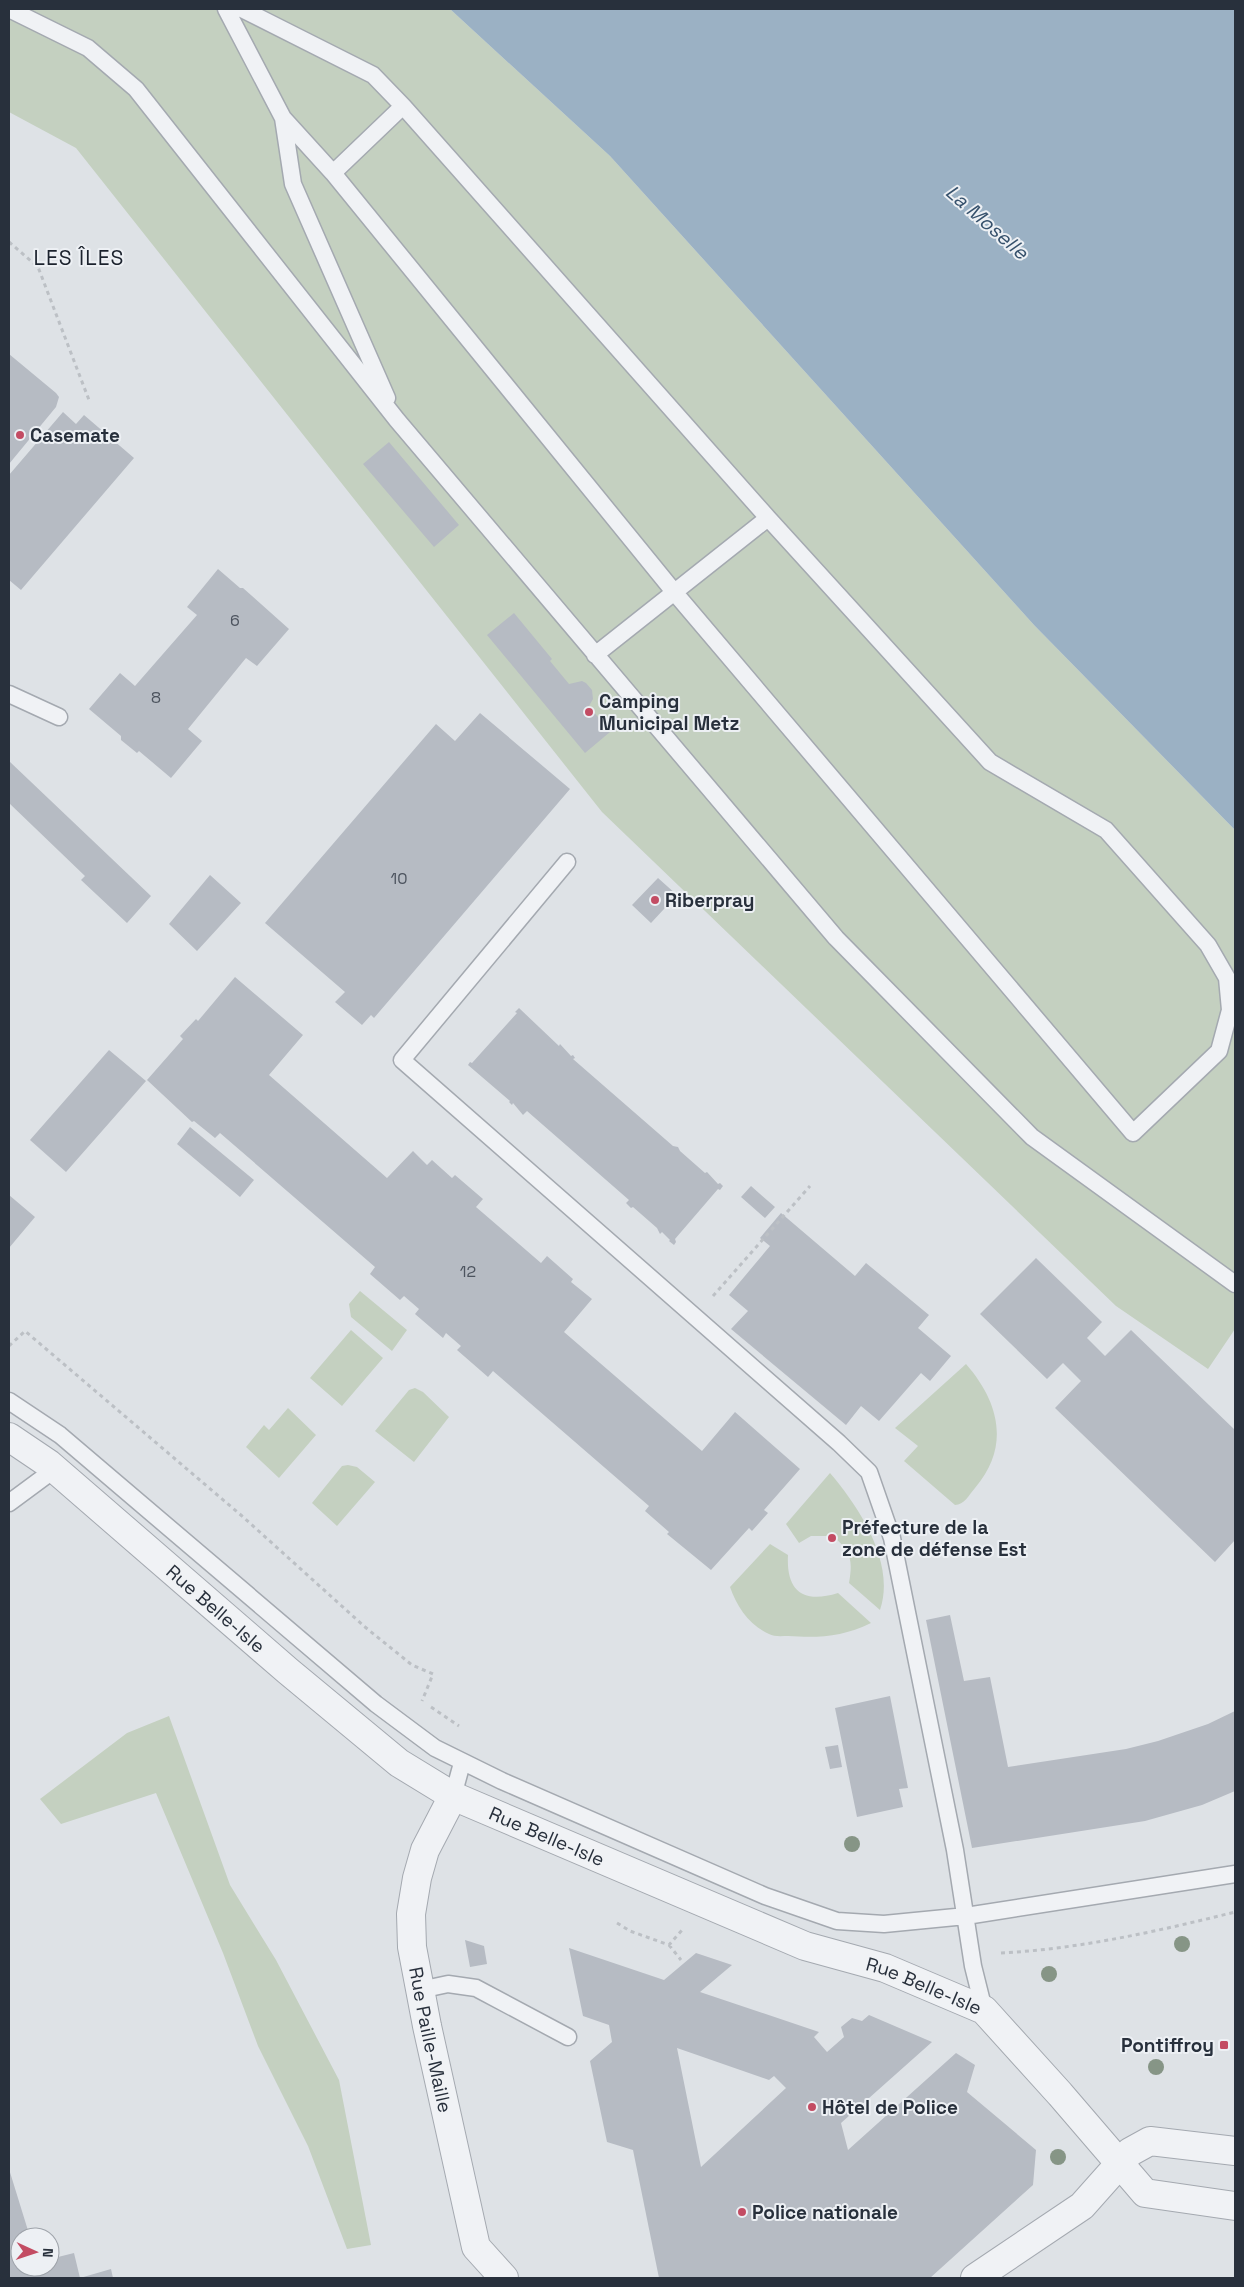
<svg xmlns="http://www.w3.org/2000/svg" width="1244" height="2287" viewBox="0 0 1244 2287" font-family="'Space Grotesk',sans-serif">
<style>
.green{fill:#c4d0c0}
.water{fill:#9bb1c4}
.building{fill:#b6bbc3;fill-rule:evenodd}
.lines{fill:none;stroke-linecap:round;stroke-linejoin:round}
.lane-casing{stroke:#a4a9b0;stroke-width:19}
.street-casing{stroke:#a4a9b0;stroke-width:30}
.path{stroke:#bcc0c5;stroke-width:3;stroke-dasharray:4 4;stroke-linecap:butt}
.lane{stroke:#f0f2f5;stroke-width:16}
.street{stroke:#f0f2f5;stroke-width:28}
.tree{fill:#869586}
.poi-dot{fill:#c34c63;stroke:#edf0f4;stroke-width:2}
.labels{text-anchor:middle;dominant-baseline:central;stroke-width:4;stroke-linejoin:round;paint-order:stroke}
.number-label{font-size:16px;fill:#4c535e}
.poi-label{font-size:19px;font-weight:bold;fill:#28303c;stroke:#edf0f4;text-anchor:start}
.street-label{font-size:19px;fill:#28303c;stroke:#edf0f4}
.water-label{font-size:20px;font-style:italic;fill:#36516c;stroke:#edf0f4}
.quarter-label{font-size:21px;letter-spacing:1px;fill:#1b222d;stroke:#edf0f4}
</style>
<rect width="100%" height="100%" fill="#dee2e6"/>
<path class="green" d="M9 9H450L610 156 1034 625 1235 830V1329L1208 1369 1116 1306 602 812 76 148 9 112Z
M360 1291 407 1330 392 1351 351 1317 349 1304Z
M351 1330 383 1358 342 1406 310 1378Z
M966 1364C1000 1403 1010 1447 975 1488 969 1495 964 1505 955 1505L904 1461 918 1446 895 1428Z
M415 1388 423 1392 449 1417 414 1462 375 1431 409 1390Z
M288 1408 316 1435 279 1478 246 1447 264 1425 269 1430Z
M348 1465 357 1467 375 1482 337 1526 312 1503 342 1466Z
M830 1473C859 1507 896 1563 880 1610L849 1583C853 1559 851 1552 833 1536H811L799 1543 786 1524Z
M770 1544 788 1555C786 1591 803 1604 838 1593L871 1623C842 1637 819 1638 788 1636 782 1636 774 1637 769 1634 749 1625 737 1607 730 1587Z
M169 1716 230 1885 276 1960 339 2080 371 2245 347 2249 308 2146 258 2046 223 1953 156 1793 61 1824 40 1799 127 1733Z"/>
<path class="water" d="M450 9H1235V830L1034 625 610 156Z"/>
<path class="building" d="M9 354 56 393 59 397 56 407 9 464Z
M63 412 76 424 84 415 134 458 21 590 9 580V475Z
M389 442 459 525 434 547 363 464Z
M218 569 240 588H243L289 629 257 666 246 658 188 729 202 741 171 778 139 751 137 753 121 740V736L89 709 120 673 135 686 197 615 187 607Z
M514 613 552 659 550 661 569 684 582 681 586 683 592 690 593 699 589 706 610 732 585 753 487 635Z
M480 713 570 789 374 1018 371 1015 362 1025 335 1002 345 992 265 923 436 724 455 741Z
M9 761 151 896 127 923 81 880 85 876 9 803Z
M210 875 241 903 197 951 169 924Z
M658 878 677 895 651 923 632 905Z
M235 977 303 1035 269 1075 387 1178 413 1151 427 1165 432 1160 452 1178 455 1175 483 1199 476 1207 541 1263 547 1256 573 1279 571 1282 592 1299 564 1332 702 1451 735 1412 800 1469 764 1510 768 1513 752 1531 749 1528 711 1570 667 1534 669 1532 645 1511 649 1506 493 1371 488 1377 457 1350 461 1346 446 1333 443 1338 415 1314 419 1309 404 1296 400 1300 370 1274 375 1267 220 1133 215 1138 194 1121 192 1122 147 1080 183 1039 180 1036 196 1019 198 1021Z
M519 1008 559 1046 560 1044 571 1056 573 1055 575 1058 573 1059 673 1146 678 1147 680 1151 705 1173 707 1172 718 1184 720 1183 723 1186 720 1190 718 1189 675 1239 676 1242 674 1245 669 1241 670 1240 662 1232 660 1234 657 1228 633 1207 631 1208 626 1203 629 1200 527 1111 523 1115 513 1103 512 1105 509 1102 510 1101 468 1065 470 1062 472 1063 517 1013 515 1012Z
M109 1050 146 1081 66 1172 30 1140Z
M190 1127 254 1180 240 1197 177 1144Z
M751 1186 775 1207 765 1218 741 1197Z
M9 1195 35 1217 9 1248Z
M781 1213 855 1276 866 1263 929 1315 918 1328 951 1356 930 1381 921 1373 879 1421 861 1406 846 1425 731 1329 748 1311 729 1295 770 1246 760 1238Z
M1036 1258 1102 1322 1087 1338 1105 1356 1131 1330 1235 1430V1540L1215 1562 1055 1408 1081 1381 1063 1363 1047 1379 980 1314Z
M950 1615 964 1681 990 1677 1008 1767 1126 1749 1158 1741 1208 1724 1235 1711V1791L1202 1805 1145 1821 972 1848 926 1620Z
M890 1696 908 1788 899 1789 903 1807 857 1817 835 1708Z
M838 1745 842 1767 830 1769 825 1747Z
M465 1940 484 1946 487 1964 470 1967Z
M569 1948 664 1980 696 1953 732 1965 700 1992 819 2032 814 2037 827 2052 844 2037 841 2027 852 2018 862 2021 869 2015 932 2042 841 2123 848 2150 956 2053 975 2065 967 2092 1036 2150 1033 2185 930 2278H659L633 2150 607 2142 590 2061 612 2042 609 2025 583 2016ZM677 2048 769 2080 774 2076 786 2088 701 2167Z
M9 2169 30 2237H20V2267H50V2259L74 2253 80 2278H9Z
M111 2269 113 2278H80Z"/>
<g class="lines">
<g class="lane-casing">
<path id="lane" d="M9 9 88 48 136 89 397 420 836 938 1032 1137 1235 1284
M226 9 283 118 293 184 387 398
M242 9 373 75 403 106 768 518 990 762 1106 830 1208 945 1227 978 1230 1010 1219 1051 1133 1133 675 593 333 173 283 118
M333 173 403 106
M595 655 768 518
M9 694 59 717
M567 862 402 1060 839 1443 869 1472 892 1538 955 1850 973 1966 984 2010
M9 1401 60 1435 376 1704 435 1748 502 1781 765 1896 837 1921 884 1924 966 1916 1235 1874
M9 1503 55 1469
M453 1796 462 1763
M420 1990 448 1984 476 1988 568 2037"/>
</g>
<g class="street-casing">
<g id="street">
<path id="s1" d="M9 1437 49 1464 288 1671 399 1763 453 1796 805 1946 885 1968 984 2010 1060 2094 1145 2193 1235 2206"/>
<path id="s2" d="M453 1796 425 1850 417 1878 411 1914 412 1947 427 2026 476 2247 504 2278"/>
<path d="M975 2278 1082 2206 1130 2152 1150 2141 1235 2151"/>
</g>
</g>
<path class="path" d="M9 242 38 267 89 400
M713 1296 810 1186
M9 1346 25 1331 242 1516 365 1627 412 1665 433 1674 422 1701
M431 1707 459 1726
M617 1923 630 1931 669 1945 682 1930
M669 1945 681 1960
M1001 1953C1079 1949 1159 1931 1235 1912"/>
<use href="#lane" class="lane"/>
<use href="#street" class="street"/>
</g>
<g class="tree">
<circle cx="852" cy="1844" r="8"/>
<circle cx="1182" cy="1944" r="8"/>
<circle cx="1049" cy="1974" r="8"/>
<circle cx="1156" cy="2067" r="8"/>
<circle cx="1058" cy="2157" r="8"/>
</g>
<g class="poi-dot">
<circle cx="20" cy="435" r="5"/>
<circle cx="589" cy="712" r="5"/>
<circle cx="655" cy="900" r="5"/>
<circle cx="832" cy="1538" r="5"/>
<rect x="1219" y="2040" width="10" height="10" rx="2.5"/>
<circle cx="812" cy="2107" r="5"/>
<circle cx="742" cy="2212" r="5"/>
</g>
<g class="labels">
<g class="number-label">
<text x="235" y="620">6</text>
<text x="156" y="697">8</text>
<text x="399" y="878">10</text>
<text x="468" y="1271">12</text>
</g>
<g class="poi-label">
<text x="30" y="435">Casemate</text>
<text x="599" y="701">Camping<tspan x="599" dy="22">Municipal Metz</tspan></text>
<text x="665" y="900">Riberpray</text>
<text x="842" y="1527">Préfecture de la<tspan x="842" dy="22">zone de défense Est</tspan></text>
<text x="1214" y="2045" text-anchor="end">Pontiffroy</text>
<text x="822" y="2107">Hôtel de Police</text>
<text x="752" y="2212">Police nationale</text>
</g>
<g class="street-label">
<text stroke="none"><textPath href="#s1" startOffset="269">Rue Belle-Isle</textPath></text>
<text stroke="none"><textPath href="#s1" startOffset="674">Rue Belle-Isle</textPath></text>
<text stroke="none"><textPath href="#s1" startOffset="1080">Rue Belle-Isle</textPath></text>
<text stroke="none"><textPath href="#s2" startOffset="254">Rue Paille-Maille</textPath></text>
</g>
<g class="water-label">
<text transform="translate(987 222) rotate(41)">La Moselle</text>
</g>
<g class="quarter-label">
<text x="79" y="257">LES ÎLES</text>
</g>
</g>
<rect width="1244" height="2287" fill="none" stroke="#28303c" stroke-width="20"/>
<g transform="translate(35 2252) rotate(93)"><circle r="24" fill="#edf0f4" stroke="#9ea3aa"/>
<path d="M0-4L9 19L0 12L-9 19Z" fill="#c34c63"/>
<text y="-8" font-size="14" font-weight="bold" text-anchor="middle" fill="#28303c">N</text>
</g>
</svg>
